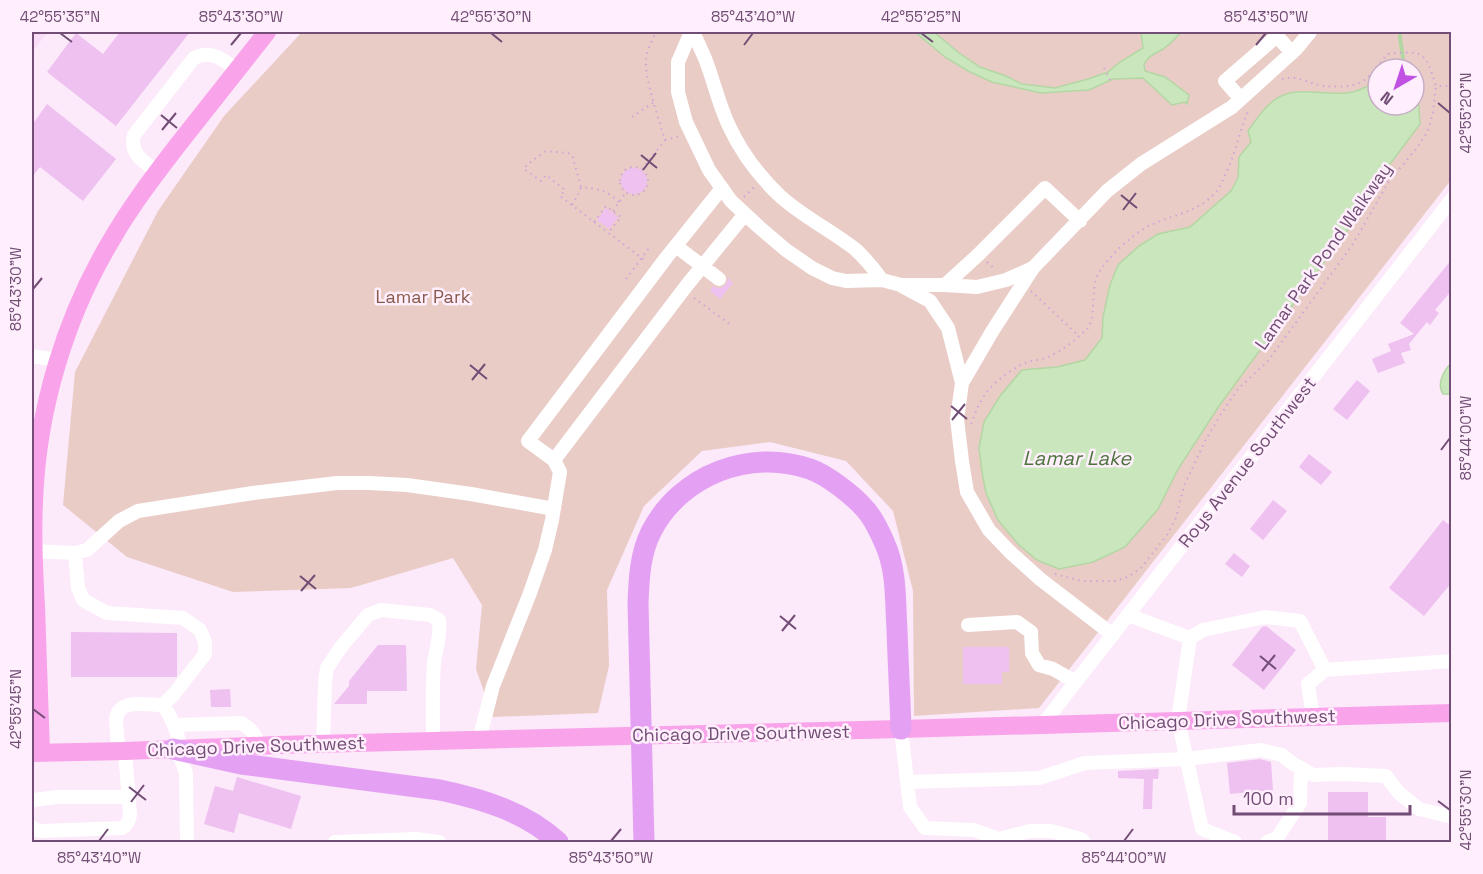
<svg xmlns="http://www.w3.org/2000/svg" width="1483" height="874" viewBox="0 0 1483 874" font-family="'Space Grotesk',sans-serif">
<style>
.residential{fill:#f9ddf6}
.green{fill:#eaccc7;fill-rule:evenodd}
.water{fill:#cae6bd;stroke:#b3d7a3;stroke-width:1.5}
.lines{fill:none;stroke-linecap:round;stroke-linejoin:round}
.stream{stroke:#b3d7a3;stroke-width:4}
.building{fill:#eec1f1}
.path{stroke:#d3a3d6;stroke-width:2;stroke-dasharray:1.5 4.5;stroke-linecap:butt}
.minor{stroke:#fff;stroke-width:14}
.major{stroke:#f9a3ea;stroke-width:18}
.highway{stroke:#e4a1f4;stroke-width:21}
.ticks{fill:none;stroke:#724d76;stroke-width:2}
.labels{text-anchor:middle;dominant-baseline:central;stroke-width:5;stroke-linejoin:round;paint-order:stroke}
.street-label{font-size:18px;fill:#724d76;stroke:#ffeffc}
.park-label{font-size:18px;fill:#88594a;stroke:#ffeffc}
.water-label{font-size:20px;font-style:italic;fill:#4d743d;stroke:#ffeffc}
.neatline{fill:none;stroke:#724d76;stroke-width:2}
.ticks-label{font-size:15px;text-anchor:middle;fill:#724d76}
</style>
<rect width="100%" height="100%" fill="#fce9f9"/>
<path class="residential" d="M32 32H48L32 52Z"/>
<path class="green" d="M302 32H1451V180L1039 708 914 716 913 591 893 511 846 461 770 442 702 451 644 506 607 590 609 666 598 713 493 717 476 669 482 605 453 558 351 588 233 592 127 557 63 505 75 372 158 211 224 116ZM1378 69H1414V105H1378Z"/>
<path class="water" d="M915 32H934L959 53 980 67 1006 76 1022 84 1055 88 1088 79 1108 72 1120 62 1143 48 1141 32H1181C1176 38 1170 44 1163 49 1155 54 1149 55 1144 64L1145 71 1165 77 1189 95 1187 104 1185 102 1172 105 1143 78 1113 79 1089 90 1041 93 992 82 968 71 945 57Z
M1414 75 1418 95 1420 124 1375 184 1349 228 1219 406 1178 469 1158 509 1125 547 1093 562 1059 569 1037 560 1019 545 998 520 986 493 982 472 979 448 984 422 1000 396 1022 370 1057 367 1085 360 1102 338 1103 317 1110 285 1118 265 1139 246 1158 234 1190 227 1231 191 1238 178 1239 157 1251 142 1248 131C1255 122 1262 109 1272 102 1296 82 1325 98 1353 92 1362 90 1370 85 1378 80V105H1414Z
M1451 363V394H1443C1436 383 1444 371 1451 363Z"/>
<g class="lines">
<path class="stream" d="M1400 32V38L1403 58"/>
</g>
<path class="building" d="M120 32H190L116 126 47 72 76 33 103 54Z
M47 104 116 159 83 201 40 167 32 177V125Z
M621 181a13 13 0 1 1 26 0a13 13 0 1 1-26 0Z
M606 208 618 217 609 229 597 220Z
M1452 259V290L1435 310 1439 313 1430 325 1427 322 1409 344 1411 350 1401 353 1405 363 1378 373 1372 359 1391 351 1388 344 1414 334 1400 323Z
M728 278 733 283 720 299 710 291 713 286 718 288 723 287 726 284Z
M1357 380 1370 391 1347 420 1333 409Z
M1309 454 1332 472 1321 485 1299 467Z
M1273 500 1287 511 1263 540 1250 529Z
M1443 520 1452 527V582L1424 616 1389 588Z
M1234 553 1250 566 1242 577 1225 564Z
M1266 626 1296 650 1264 690 1232 665 1262 627Z
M71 632 177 633V676L176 677H71Z
M378 645H406L407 691H367V704H334L349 686V681Z
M963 647H1009V672H1002V684H963Z
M230 689 231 707H211L210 690Z
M1260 759 1271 762 1273 790 1230 794 1227 763Z
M1159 769 1158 779H1153L1152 809H1143L1144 779 1118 778V771Z
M237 777 301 796 291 829 239 813 234 833 204 824 215 786 233 791Z
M1328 792H1368V817H1386V843H1328Z"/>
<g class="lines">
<path class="path" d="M1104 68 1112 84
M1282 79C1296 74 1309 84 1324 86 1334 87 1347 87 1357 84 1372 78 1377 64 1388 54 1425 50 1425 52 1436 86H1452
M632 117 654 102
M665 140 680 136
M620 181a14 14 0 1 1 28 0a14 14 0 1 1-28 0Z
M642 169 665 140C659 120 644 78 646 58 648 49 652 40 656 32
M744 197 755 186
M619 202C606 190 599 189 581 187L572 155 568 153 546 151C538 157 530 161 524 169L541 181 546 175 565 190 560 196 647 262
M572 205 578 195 581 187
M613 211 626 192
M594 222 606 206 621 217 608 233
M987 262 996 270
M626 279 649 248
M1031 291 1079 336
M694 298 731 325
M971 424C974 417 976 410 980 403 987 388 1004 374 1019 366 1026 361 1036 361 1045 358 1060 353 1074 341 1086 330 1097 321 1090 289 1098 274 1108 257 1133 233 1151 225 1174 214 1197 213 1215 193 1219 189 1222 183 1224 177 1235 156 1239 132 1249 109
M1055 574 1082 581H1115L1128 577 1141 568 1167 535 1176 518 1184 486 1205 441 1221 414 1238 389 1268 361 1353 244 1389 181 1417 148 1428 131 1433 112 1436 86"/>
<path class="minor" d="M691 32 678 62V92L686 122 709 170 731 201 759 227 786 250 812 268 832 278 846 281 882 280 901 285H945L977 287 1006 280 1033 268 1107 191 1141 164 1232 107 1296 49 1310 32
M693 32C697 41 702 51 706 61 714 82 719 105 729 126 741 152 759 176 780 196 803 217 831 230 855 249 865 258 874 269 882 280
M1241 99 1225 81 1277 36 1292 53
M158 172C144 162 129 154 134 135L194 58C211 49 224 60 237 70
M722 188 666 258 528 441 554 460 687 285 745 214
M676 246 719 279
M1033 268 993 330 962 383 957 419 962 461 967 492 989 530 1010 552 1040 579 1113 635
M945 285 979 254 1045 188 1080 221
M902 286 930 301 948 328 962 383
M32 356 58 360
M32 551 75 553 87 550 119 521 138 511 253 493 337 483H369L407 485 471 494 554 509
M75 553 78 588 83 600 107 613 183 618 200 630 205 642V654L174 694 163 705C173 719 177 732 181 749
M1128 615 1190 638 1203 630 1265 617 1300 621 1325 670
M968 625 1017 622 1031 632 1032 653 1039 665 1053 669 1076 682
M1190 638 1178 720 1202 829 1235 842
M1313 717 1308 684 1325 670 1452 661
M1043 724 1452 199
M175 725 241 723C252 729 255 734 259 746
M901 729 910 807 925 828 974 830 999 839 1001 842
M479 740 493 686 530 593 545 550 552 520 560 472 554 460
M323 744 325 683 327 668 341 647 368 615 381 610 430 615 439 620C441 635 436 649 434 663 432 689 433 715 433 741
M173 749 181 759 186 773 187 842
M118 751C118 741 117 732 116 722 116 697 146 705 163 705
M907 782 1039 778 1085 763 1186 759 1261 750 1282 755 1292 763 1313 775 1343 774 1386 776 1399 793 1419 809 1452 817
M32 801 33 800 57 797H128
M32 827 35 830 42 831 122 828C127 825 129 822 130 815L125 751
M999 839 1030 831H1051L1081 839 1084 842
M335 842 416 839 439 842
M1267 842 1277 838 1300 803 1301 768"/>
<path class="major" d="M41 752C39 704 38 655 36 607 34 572 32 537 34 502 37 411 65 317 112 239 131 206 154 176 177 146 207 108 237 70 267 32
M32 753 125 751 278 745 901 729 1452 713"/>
<path class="highway" d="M173 749 241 764 440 790C482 799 526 812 558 842
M644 842 638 603C639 578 640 554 651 532 680 475 750 448 810 469 827 475 853 495 865 509 872 516 881 534 885 544 897 571 895 600 897 629 898 662 900 695 901 729"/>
</g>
<path class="ticks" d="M60 33 72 42M491 33 502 42M921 33 933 42M231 45 241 33M744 45 753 33M1256 45 1266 33M1438 103 1450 113M161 115 177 128M162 130 176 113M641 155 657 168M643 170 656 153M1121 195 1137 208M1123 210 1136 193M33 289 42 278M470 365 487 379M472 380 485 364M951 406 967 419M952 420 965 404M1441 450 1450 438M300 576 316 589M301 591 315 575M780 616 796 629M782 631 795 615M1260 656 1276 669M1262 671 1275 655M33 709 45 718M129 787 146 800M1438 801 1450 810M131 802 144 785M99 841 108 829M611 841 621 829M1124 841 1133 829"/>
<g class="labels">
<g class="street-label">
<text transform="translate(1323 256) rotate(-55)">Lamar Park Pond Walkway</text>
<text transform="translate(1247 462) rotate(-52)">Roys Avenue Southwest</text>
<text transform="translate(1227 719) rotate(-2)">Chicago Drive Southwest</text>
<text transform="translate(741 733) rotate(-1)">Chicago Drive Southwest</text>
<text transform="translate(256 746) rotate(-2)">Chicago Drive Southwest</text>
</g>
<g class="park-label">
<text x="423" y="296">Lamar Park</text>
</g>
<g class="water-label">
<text x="1077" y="458">Lamar Lake</text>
</g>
</g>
<rect width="1483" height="874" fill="none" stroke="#ffeffc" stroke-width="66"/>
<g transform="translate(1396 87) rotate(219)"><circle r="28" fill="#ffeffc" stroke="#c7aec6" stroke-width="1.5"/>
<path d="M0-4.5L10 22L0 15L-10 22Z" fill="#c051e3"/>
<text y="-9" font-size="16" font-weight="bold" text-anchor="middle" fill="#724d76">N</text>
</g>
<path d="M1234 805v9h176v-9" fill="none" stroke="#724d76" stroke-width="3"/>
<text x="1243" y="805" font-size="18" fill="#724d76" stroke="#ffeffc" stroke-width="4.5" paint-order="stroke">100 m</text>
<rect x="33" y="33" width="1417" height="808" class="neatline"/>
<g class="ticks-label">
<text x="60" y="22">42°55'35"N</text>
<text x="241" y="22">85°43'30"W</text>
<text x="491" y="22">42°55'30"N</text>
<text x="753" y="22">85°43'40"W</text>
<text x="921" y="22">42°55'25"N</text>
<text x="1266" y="22">85°43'50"W</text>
<text transform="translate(1466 113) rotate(-90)" y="5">42°55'20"N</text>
<text transform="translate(16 289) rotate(-90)" y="5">85°43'30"W</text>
<text transform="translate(1466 438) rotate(-90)" y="5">85°44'00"W</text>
<text transform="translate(16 709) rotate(-90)" y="5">42°55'45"N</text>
<text transform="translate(1466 810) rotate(-90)" y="5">42°55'30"N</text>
<text x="99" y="863">85°43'40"W</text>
<text x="611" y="863">85°43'50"W</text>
<text x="1124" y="863">85°44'00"W</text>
</g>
</svg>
